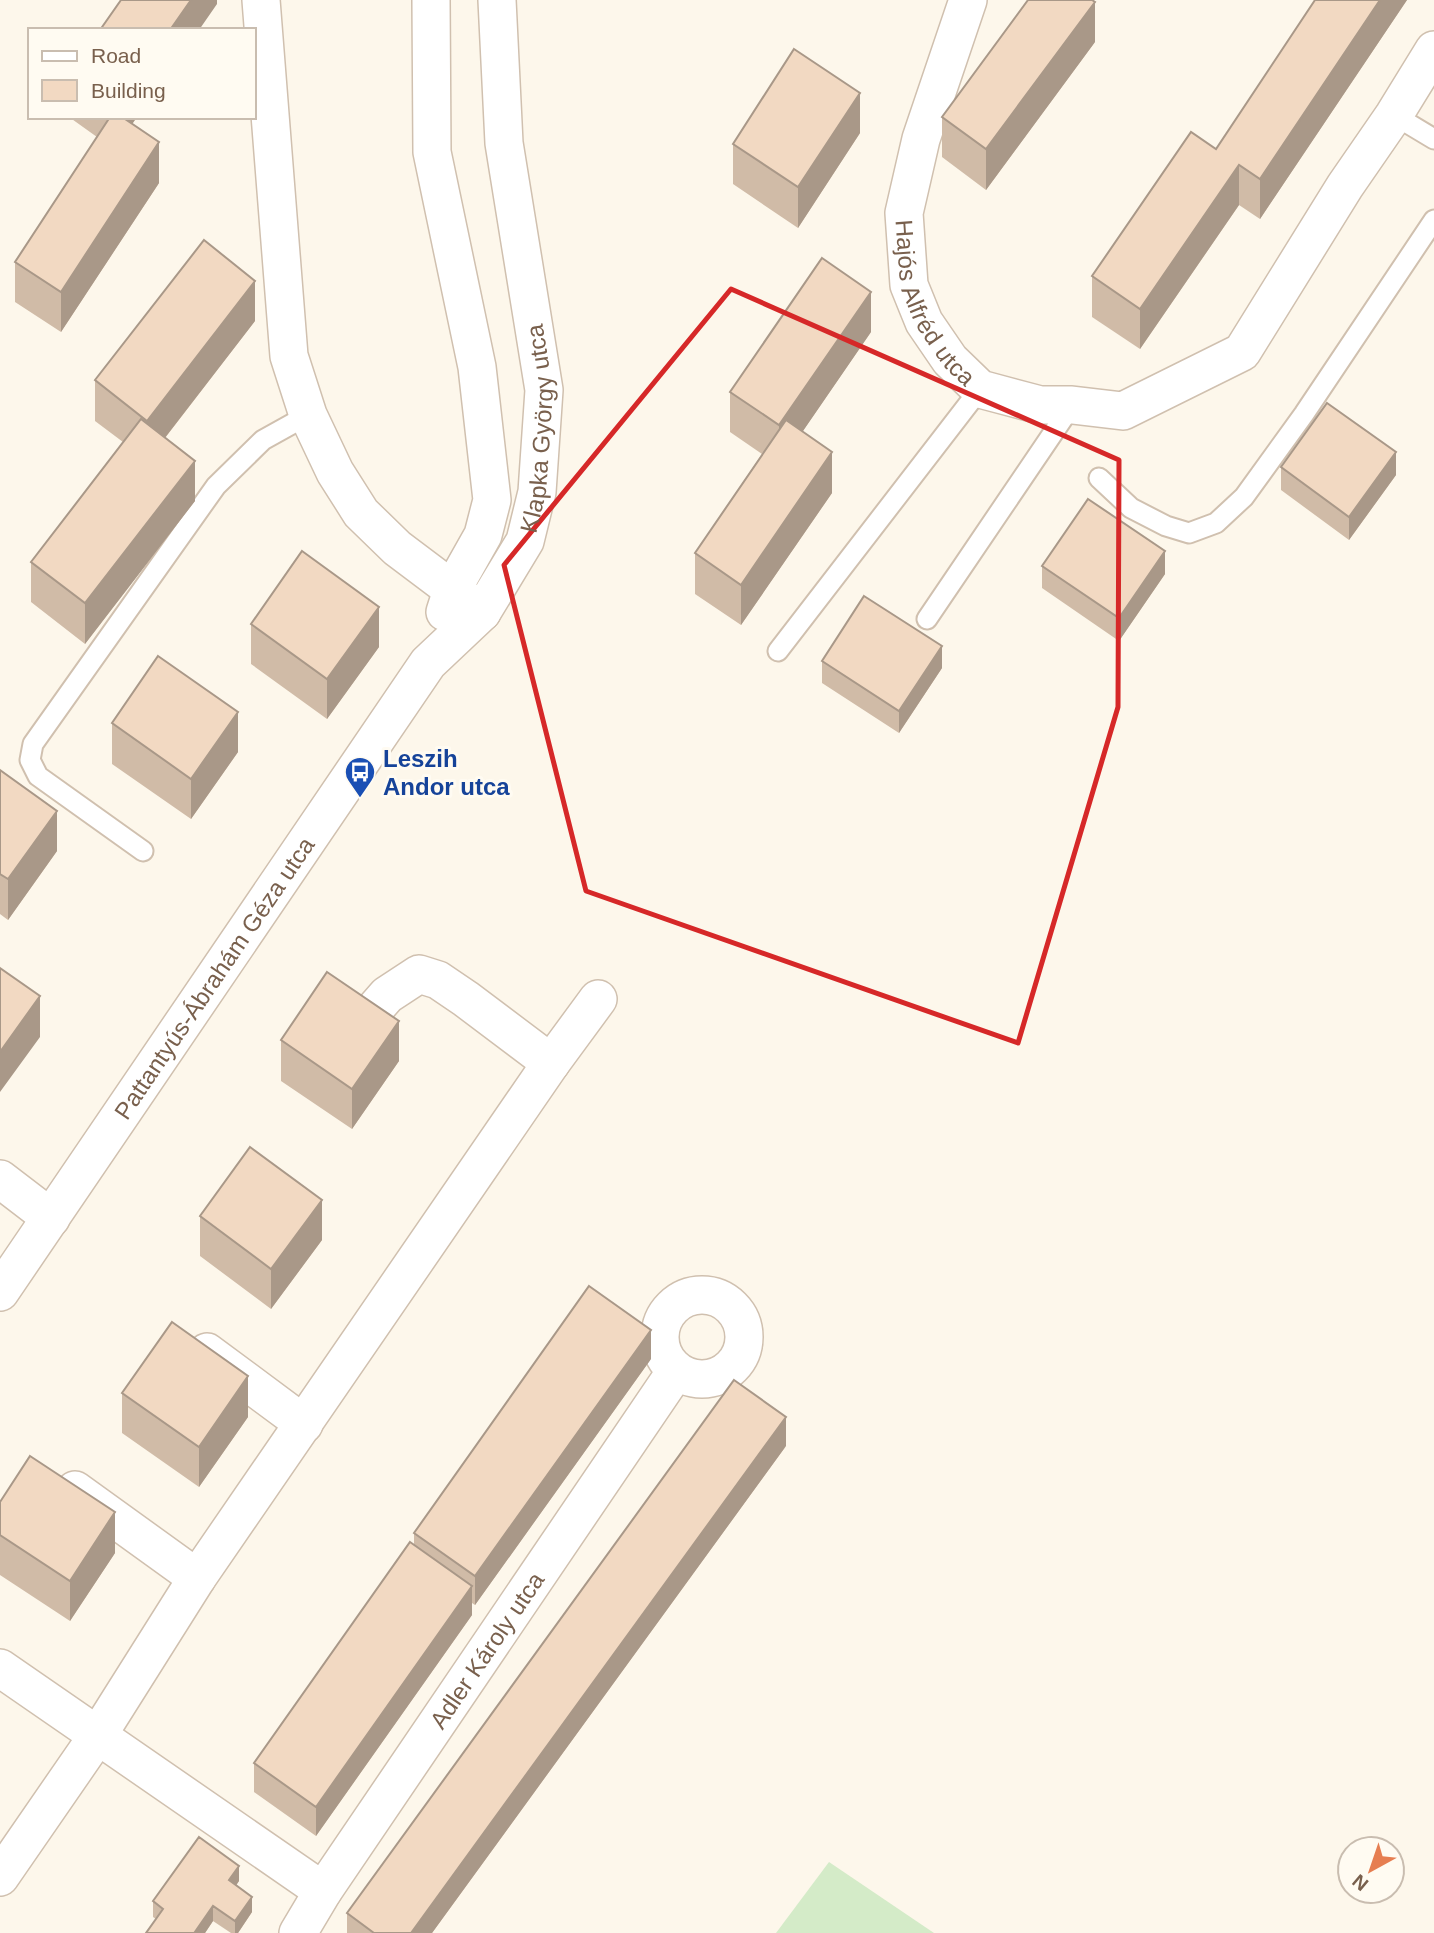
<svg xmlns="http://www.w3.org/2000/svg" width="1434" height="1933" viewBox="0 0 1434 1933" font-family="Helvetica,sans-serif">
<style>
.garden{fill:#d4ebc8}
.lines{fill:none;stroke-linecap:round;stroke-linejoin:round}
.lane-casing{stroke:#d0c0af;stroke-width:23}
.street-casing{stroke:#d0c0af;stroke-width:40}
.lane{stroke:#fff;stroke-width:19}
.street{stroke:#fff;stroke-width:37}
.wall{fill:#d0bba7}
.shaded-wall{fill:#a99888}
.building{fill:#f2d9c2;stroke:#a99888;stroke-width:2}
.marked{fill:none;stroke:#d62828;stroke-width:5;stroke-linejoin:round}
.labels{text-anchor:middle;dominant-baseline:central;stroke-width:6;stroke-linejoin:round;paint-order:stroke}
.street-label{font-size:24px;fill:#79604d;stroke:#fffbf2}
.transit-label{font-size:24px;font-weight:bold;fill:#164399;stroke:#fffbf2;text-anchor:start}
</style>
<rect width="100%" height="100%" fill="#fdf7eb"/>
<path class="garden" d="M829 1862 934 1933H776Z"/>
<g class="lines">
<g class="lane-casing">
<path id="lane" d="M1394 115 1434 139
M1099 478 1131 508 1166 526 1189 533 1216 523 1244 497 1304 414 1434 220
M927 619 1072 405
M778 651 980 389
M143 851 38 776 30 760 33 744 216 486 263 440 308 415"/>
</g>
<g class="street-casing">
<g id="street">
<path d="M261 0 289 356 308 415 335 472 361 513 397 548 482 612"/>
<path d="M431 0 432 152 477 367 492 500 483 535 452 590 445 612"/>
<path id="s1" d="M968 0 921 139 904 213 909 285 924 322 950 360 980 389 1040 405H1072L1123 411 1242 352 1345 186 1394 115 1434 50"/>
<path d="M366 1019 387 995 419 974 438 980 466 999 551 1063"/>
<path d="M0 1179 51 1218"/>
<path id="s2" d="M0 1292 428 663 482 612 525 541 537 492 544 390 504 143 497 0"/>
<circle cx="702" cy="1337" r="42"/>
<path d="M207 1352 304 1424"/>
<path d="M75 1490 197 1578"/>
<path d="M0 1668 323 1891"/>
<path d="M0 1877 98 1735 197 1578 551 1063 598 999"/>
<path id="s3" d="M298 1933 323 1891 676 1371"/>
</g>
</g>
<use href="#lane" class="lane"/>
<use href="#street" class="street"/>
</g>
<path class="wall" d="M1315 0H1407L1260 219 1239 205 1140 349 1092 317V276L1216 149Z
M1095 42 986 190 942 157V117Z
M69 117H137L132 124 159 183 61 332 15 302V262L97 137Z
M860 133 798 228 733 184V144Z
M255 321 165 438 195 501 85 644 31 602V562L123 442 95 421V380Z
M871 332 802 432 832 493 741 625 695 594V553L762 454 730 432V392Z
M1281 467 1396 475 1349 540 1281 490Z
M1042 566 1165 574 1119 641 1042 588Z
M251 624 379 647 327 719 251 664Z
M822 661 942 668 899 733 822 683Z
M112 723 238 752 191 819 112 764Z
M0 770 57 851 8 920 0 914Z
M281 1040 399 1061 352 1129 281 1081Z
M200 1216 322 1240 271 1309 200 1256Z
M651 1359 475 1605 472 1603V1615L316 1836 254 1792V1763L414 1545V1533Z
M122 1393 248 1417 199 1487 122 1433Z
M786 1446 432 1933H347V1913Z
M0 1502 115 1553 70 1621 0 1575Z
M239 1881 236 1885 252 1912 238 1933H231L213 1921 205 1933H146L156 1919 153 1917V1901Z"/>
<path class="shaded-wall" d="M191 0H217V4L199 30H170Z
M1380 0H1407L1260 219V179Z
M1095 2V42L986 190V149Z
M860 93V133L798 228V187Z
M115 117H137L115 149Z
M159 142V183L61 332V292Z
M1239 165V205L1140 349V309Z
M255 281V321L147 461V421Z
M871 292V332L779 466V425Z
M832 452V493L741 625V585Z
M1396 452V475L1349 540V517Z
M195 461V501L85 644V603Z
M1165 551V574L1119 641V618Z
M379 607V647L327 719V679Z
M942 646V668L899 733V711Z
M238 712V752L191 819V779Z
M57 811V851L8 920V879Z
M40 996V1037L0 1092V1052Z
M399 1021V1061L352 1129V1089Z
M322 1200V1240L271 1309V1269Z
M651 1330V1359L475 1605V1576Z
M248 1376V1417L199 1487V1447Z
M786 1417V1446L432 1933H411Z
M115 1512V1553L70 1621V1581Z
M472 1586V1615L316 1836V1807Z
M239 1866V1881L229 1896V1880Z
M252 1897V1912L238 1933H235V1921Z
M213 1906V1921L205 1933H195Z"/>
<path class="building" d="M121 0H191L170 30H100Z
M1028 0H1092L1095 2 986 149 942 117Z
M1315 0H1380L1260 179 1239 165 1140 309 1092 276 1191 132 1216 149Z
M794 49 860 93 798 187 733 144Z
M110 117H122L159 142 61 292 15 262Z
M204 240 255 281 147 421 95 380Z
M822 258 871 292 779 425 730 392Z
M1327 403 1396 452 1349 517 1281 467Z
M141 419 195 461 85 603 31 562Z
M786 420 832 452 741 585 695 553Z
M1088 499 1165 551 1119 618 1042 566Z
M302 551 379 607 327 679 251 624Z
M864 596 942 646 899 711 822 661Z
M158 656 238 712 191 779 112 723Z
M0 770 57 811 8 879 0 874Z
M0 968 40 996 0 1052Z
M327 972 399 1021 352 1089 281 1040Z
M250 1147 322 1200 271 1269 200 1216Z
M589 1286 651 1330 475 1576 414 1533Z
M172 1322 248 1376 199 1447 122 1393Z
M734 1380 786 1417 411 1933H374L347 1913Z
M30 1456 115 1512 70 1581 0 1535V1502Z
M410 1542 472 1586 316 1807 254 1763Z
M199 1837 239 1866 229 1880 252 1897 235 1921 213 1906 195 1932 196 1933H146L163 1909 153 1901Z"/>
<path class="marked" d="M731 289 1119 460 1118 707 1018 1043 586 891 504 565Z"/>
<defs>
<g id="bus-pin" transform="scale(1.575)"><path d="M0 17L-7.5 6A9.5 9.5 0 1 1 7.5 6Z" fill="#1a4fb4" stroke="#fffbf2"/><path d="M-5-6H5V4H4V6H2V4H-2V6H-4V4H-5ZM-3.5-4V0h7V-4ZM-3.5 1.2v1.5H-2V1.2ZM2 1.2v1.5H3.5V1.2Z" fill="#fff"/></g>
</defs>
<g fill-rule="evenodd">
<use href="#bus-pin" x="360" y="772"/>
</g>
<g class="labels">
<g class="street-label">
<text stroke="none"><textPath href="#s1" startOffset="320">Hajós Alfréd utca</textPath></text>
<text stroke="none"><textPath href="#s2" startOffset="1032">Klapka György utca</textPath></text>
<text stroke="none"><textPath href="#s2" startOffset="380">Pattantyús-Ábrahám Géza utca</textPath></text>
<text stroke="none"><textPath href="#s3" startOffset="340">Adler Károly utca</textPath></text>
</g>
<g class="transit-label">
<text x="383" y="758">Leszih<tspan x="383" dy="28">Andor utca</tspan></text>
</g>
</g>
<rect x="28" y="28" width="228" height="91" fill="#fffbf2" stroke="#c9bdb0" stroke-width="2"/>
<rect x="42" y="51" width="35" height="10" fill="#ffffff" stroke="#c9bdb0" stroke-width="2"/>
<text x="91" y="63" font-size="21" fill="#79604d">Road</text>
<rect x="42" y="80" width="35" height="21" fill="#f2d9c2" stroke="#c9bdb0" stroke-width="2"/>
<text x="91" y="98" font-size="21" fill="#79604d">Building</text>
<g transform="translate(1371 1870) rotate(220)"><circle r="33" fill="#fffbf2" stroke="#c9bdb0" stroke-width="2"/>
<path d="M0-5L12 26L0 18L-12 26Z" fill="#e67e51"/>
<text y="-10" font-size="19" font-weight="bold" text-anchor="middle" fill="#79604d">N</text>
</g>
</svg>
